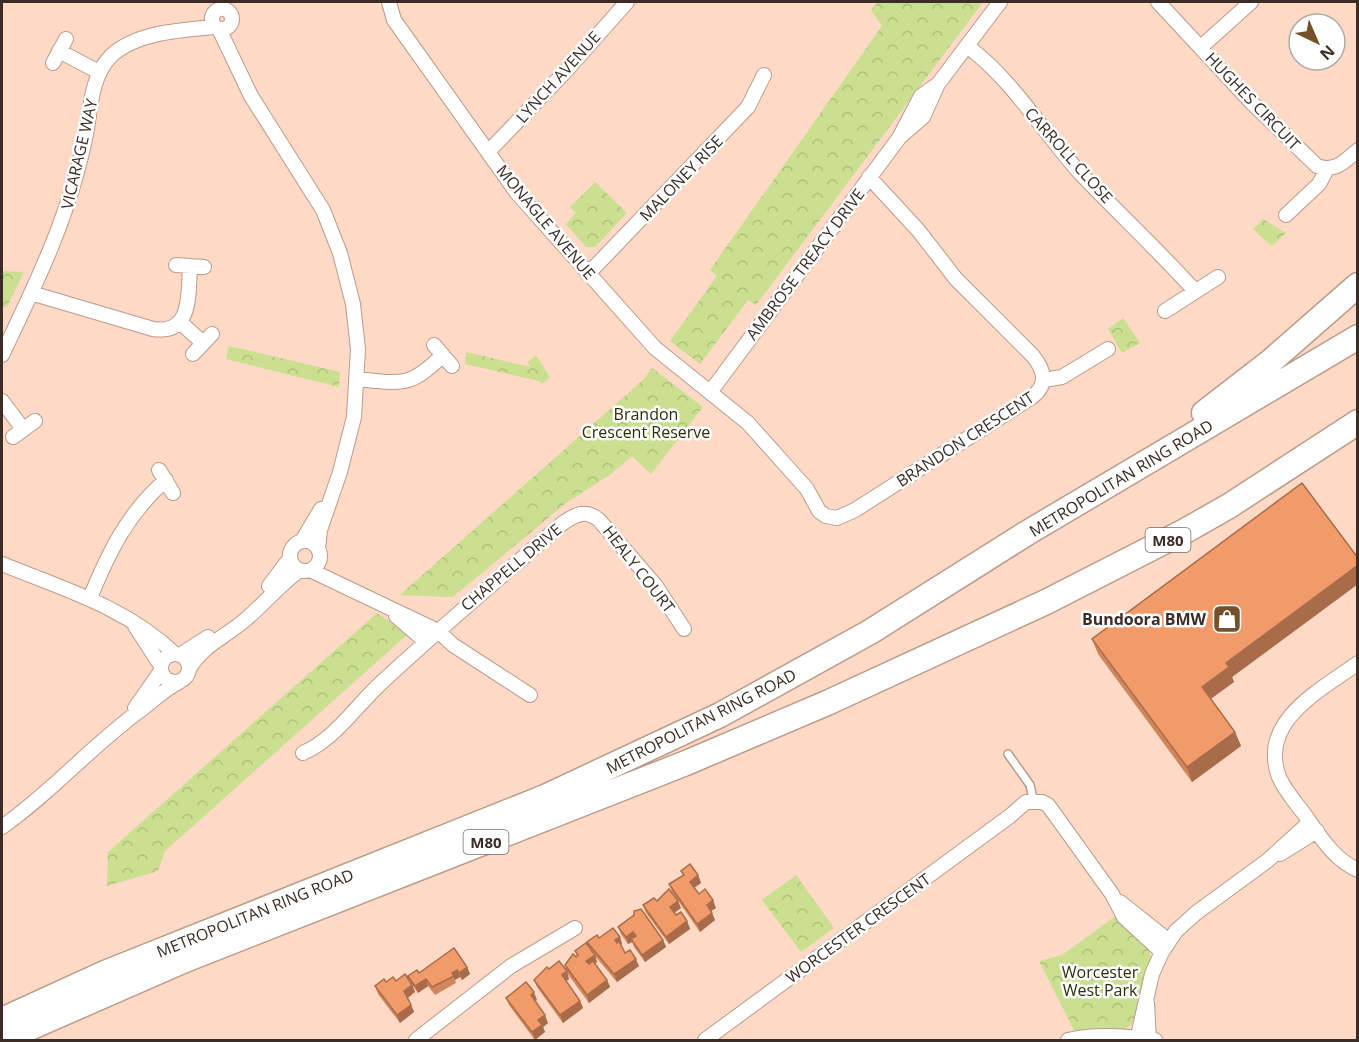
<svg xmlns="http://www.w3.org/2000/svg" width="1359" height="1042" viewBox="0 0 1359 1042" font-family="'Open Sans',sans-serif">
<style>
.park{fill:url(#park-crowns)}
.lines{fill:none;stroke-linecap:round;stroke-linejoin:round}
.lane-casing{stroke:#bd9b89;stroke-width:10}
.street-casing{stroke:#bd9b89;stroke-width:16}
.highway-casing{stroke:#bd9b89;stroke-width:27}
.lane{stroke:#fff;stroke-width:7}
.street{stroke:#fff;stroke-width:14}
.highway{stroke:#fff;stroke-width:24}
.wall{fill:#d0855b}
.shaded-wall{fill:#a96c4a}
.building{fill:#f29b6a;stroke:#a96c4a;stroke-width:1.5}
.labels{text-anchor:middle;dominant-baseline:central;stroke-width:5;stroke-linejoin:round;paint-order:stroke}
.shield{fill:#fff;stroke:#766c67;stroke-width:1.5}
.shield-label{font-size:15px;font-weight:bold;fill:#3b2d26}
.street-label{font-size:16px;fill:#3b2d26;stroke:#fff}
.park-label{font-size:16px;fill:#283108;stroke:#fff}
.poi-label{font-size:16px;font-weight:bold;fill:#3b2d26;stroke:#fff;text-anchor:end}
</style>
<defs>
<pattern id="park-crowns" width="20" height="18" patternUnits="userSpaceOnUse" patternTransform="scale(1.5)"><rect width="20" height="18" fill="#cadf8f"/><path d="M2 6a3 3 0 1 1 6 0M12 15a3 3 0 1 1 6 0" fill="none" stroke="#aec07b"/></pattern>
</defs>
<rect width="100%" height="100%" fill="#fdd9c6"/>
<path class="park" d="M878 2H983L756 305 748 300 700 364 670 341 717 276 710 270 882 26 871 10Z
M595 182 627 213 595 247H586L566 224 576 213 570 207Z
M1263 219 1286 233 1272 246 1253 229Z
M2 271 24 272 7 307 2 306Z
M1123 318 1140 343 1122 353 1108 329Z
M229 346 340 372 339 387 226 359Z
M466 352 530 367 528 362 536 355 550 377 542 384 539 381 465 364Z
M652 368 703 407 651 474 632 456 611 474 566 503 453 597 400 595 644 379Z
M377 613 408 634 165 851 158 871 107 886 108 852Z
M796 875 834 928 801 952 762 900Z
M1117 915 1146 944 1151 957 1135 1018C1126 1039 1096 1033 1076 1034L1039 961 1062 955Z"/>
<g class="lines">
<g class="lane-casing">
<path id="lane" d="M1008 754 1030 785 1034 803"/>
</g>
<g class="street-casing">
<path id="street" d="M389 2 394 20 517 193 655 348 748 423 807 489 819 511 826 516 837 518 855 510 1032 397C1048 385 1045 371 1033 356L956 279 918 230 869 177
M1158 2 1252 103 1317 166C1335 173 1345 161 1358 150
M212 19a10 10 0 1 1 20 0a10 10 0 1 1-20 0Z
M219 29 251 96 323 210 340 253 353 304 358 349 354 417 340 472 320 530 318 549
M967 46C1013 80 1042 131 1080 173 1118 213 1158 250 1195 291
M1201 47 1251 2
M59 51 99 72
M53 63 66 39
M901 136 923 117 938 84 1000 2
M488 152 564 73 627 2
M1286 215 1319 184 1327 169
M176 265 204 267
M588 274 748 107 764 75
M31 293 153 329C193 335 188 293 190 266
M1165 311 1218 277
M181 323 203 343
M434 345 452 366
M193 354 212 334
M2 355C37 282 72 210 87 129 91 104 92 75 111 56 136 32 182 30 215 27
M358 379C403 384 410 387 443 355
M1044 380 1062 377 1108 349
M711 391 899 138 921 96 938 84
M2 401 23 429
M13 437 35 421
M159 470 173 493
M290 556a15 15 0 1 1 30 0a15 15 0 1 1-30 0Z
M302 541 321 509
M2 564C63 589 126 607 175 654
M310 570 438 631 453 645 530 695
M269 586 290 558
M90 598C108 554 128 512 166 480
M396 616 426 642
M135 626 161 666
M161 668a14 14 0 1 1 28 0a14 14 0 1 1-28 0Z
M180 655 208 637
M1358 663C1321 690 1258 721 1279 777 1285 791 1296 803 1305 815 1319 835 1334 860 1358 870
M189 669C202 646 225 637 245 620 264 604 279 585 300 570
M135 708 161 671
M303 753C335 739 356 706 381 683 440 628 502 576 563 523 576 514 586 509 599 520L656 586 684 629
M2 827C52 792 92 745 142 709 155 699 165 689 179 682
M1280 854 1317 831
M1120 902 1169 941
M1147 1003 1149 1040
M416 1040 511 966 575 928
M705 1040 1010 816 1026 802H1042L1048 805 1112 894 1124 917 1162 952
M1068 1040C1095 1033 1128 1036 1155 1040
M1137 1040 1152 974 1162 952 1176 931 1196 913 1267 861 1310 822"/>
</g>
<g class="highway-casing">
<path id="highway" d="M1204 413 1270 362 1358 285
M2 1020 105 973 545 797 720 715 870 632 1027 533 1358 337
M2 1040 185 960 686 763 827 703 1046 602 1185 531 1229 506 1358 422"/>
</g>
<use href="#lane" class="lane"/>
<use href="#street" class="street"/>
<use href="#highway" class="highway"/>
</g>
<path class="wall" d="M1358 558V584L1232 677 1234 682 1211 699 1235 732 1241 746 1192 782 1098 654 1092 639Z
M681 871 698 875 701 883 694 888 699 894 716 908 711 911 715 920 700 932 672 892 669 884 683 876Z
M657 901 681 908 674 913 676 915 687 921 690 929 669 944 646 913 643 905Z
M634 915 663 940 666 947 645 962 634 947 632 942 628 944 621 934 618 927Z
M620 937 622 944 621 945 625 953 639 966 617 982 595 956 597 962 595 964 607 980 610 987 589 1003 567 973 565 965 577 956 575 951 589 947 587 942 599 938Z
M467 967 470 974 462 980 460 977 455 980 456 983 435 995 428 986 418 993 413 986 415 992 408 998 414 1012 400 1023 378 994 375 986 386 982 396 981 411 982 408 976 419 973Z
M549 969 569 979 566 981 580 1001 583 1008 563 1023 537 987 534 980Z
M506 998 537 1000 535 1001 548 1023 543 1027 545 1032 535 1040 509 1005Z"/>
<path class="shaded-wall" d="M1358 565V584L1232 677 1234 682 1207 701 1202 687 1226 663Z
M1235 732 1241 746 1192 782 1187 767Z
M698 875 701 883 692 889 690 882Z
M713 900 716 908 709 912 707 905Z
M678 901 681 908 672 914 670 907Z
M712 913 715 920 700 932 697 924Z
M687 921 690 929 669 944 666 937Z
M633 932 635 939H631L632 942 628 944 626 937Z
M620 937 622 944 618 947 615 940Z
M663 940 666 947 645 962 642 955Z
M595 955 597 962 589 968 586 961Z
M636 959 639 966 617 982 614 974Z
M467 967 470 974 462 980 459 973Z
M457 970 460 977 455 980 452 973Z
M567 971 569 979 564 983 562 975Z
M426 979 428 986 418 993 415 986Z
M607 980 610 987 589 1003 587 995Z
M412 985 415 992 407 998 404 991Z
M534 992 537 1000 533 1002 531 995Z
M580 1001 583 1008 563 1023 560 1015Z
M411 1005 414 1012 400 1023 397 1015Z
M545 1015 548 1023 543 1027 545 1032 535 1040 532 1032 538 1020Z"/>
<path class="building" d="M1302 483 1358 558V565L1226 663 1229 667 1202 687 1235 732 1187 767 1092 639Z
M690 864 698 875 690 882 699 894 705 889 713 900 707 905 712 913 697 924 669 884 684 875 681 871Z
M669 889 678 901 670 907 676 915 681 912 687 921 666 937 643 905 654 898 657 901Z
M641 909 663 940 642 955 631 939 636 936 633 932 626 937 618 927 634 915V911Z
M613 928 620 937 615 940 617 943 619 941 625 953 630 950 636 959 614 974 587 942 597 935 599 938Z
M586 943 595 955 586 961 589 964 593 961 607 980 587 995 565 965 573 954 576 957 578 955 575 951Z
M454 948 467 967 459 973 457 970 452 973 454 976 432 987 426 979 415 986 408 976 417 970 419 973Z
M559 961 567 971 562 975 580 1001 560 1015 534 980 547 967 549 969Z
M405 974 412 985 404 991 411 1005 397 1015 375 986 384 979 386 982 393 977 396 981Z
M526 982 534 992 531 995 545 1015 538 1020 542 1025 532 1032 506 998Z"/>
<defs>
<g id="shop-square" transform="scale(1.5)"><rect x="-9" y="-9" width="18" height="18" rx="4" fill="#74512a" stroke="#fff"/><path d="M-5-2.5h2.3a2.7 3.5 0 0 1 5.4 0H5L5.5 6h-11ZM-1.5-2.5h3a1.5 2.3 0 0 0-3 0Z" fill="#fff"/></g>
</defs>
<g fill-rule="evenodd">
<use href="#shop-square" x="1227" y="619"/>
</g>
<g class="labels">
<g class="shield">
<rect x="1145.5" y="528" width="45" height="24" rx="4.5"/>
<rect x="463.5" y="830" width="45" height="24" rx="4.5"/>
</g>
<g class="shield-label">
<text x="1168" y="540">M80</text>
<text x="486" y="842">M80</text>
</g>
<g class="street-label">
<text transform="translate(558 77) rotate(-48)">LYNCH AVENUE</text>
<text transform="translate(1253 101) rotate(46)">HUGHES CIRCUIT</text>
<text transform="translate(79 154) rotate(-77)">VICARAGE WAY</text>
<text transform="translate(1069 155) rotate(48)">CARROLL CLOSE</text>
<text transform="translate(681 178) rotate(-46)">MALONEY RISE</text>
<text transform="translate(546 222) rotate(50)">MONAGLE AVENUE</text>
<text transform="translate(805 264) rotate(-53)">AMBROSE TREACY DRIVE</text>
<text transform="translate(965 439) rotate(-33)">BRANDON CRESCENT</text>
<text transform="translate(1121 478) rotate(-31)">METROPOLITAN RING ROAD</text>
<text transform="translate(511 567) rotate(-40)">CHAPPELL DRIVE</text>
<text transform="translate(639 569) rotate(52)">HEALY COURT</text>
<text transform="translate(701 721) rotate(-27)">METROPOLITAN RING ROAD</text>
<text transform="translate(255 913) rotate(-22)">METROPOLITAN RING ROAD</text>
<text transform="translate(858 928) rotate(-36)">WORCESTER CRESCENT</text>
</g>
<g class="park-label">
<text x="646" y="414">Brandon<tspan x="646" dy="18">Crescent Reserve</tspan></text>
<text x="1100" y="972">Worcester<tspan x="1100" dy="18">West Park</tspan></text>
</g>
<g class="poi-label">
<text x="1206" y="619">Bundoora BMW</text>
</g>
</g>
<rect width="1359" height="1042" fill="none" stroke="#3b2d26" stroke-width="6"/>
<g transform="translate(1317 42) rotate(136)"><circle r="28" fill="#ffffff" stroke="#b1aba8" stroke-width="1.5"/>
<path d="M0-4.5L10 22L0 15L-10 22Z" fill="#74512a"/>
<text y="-9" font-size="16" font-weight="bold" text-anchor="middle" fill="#3b2d26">N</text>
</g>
</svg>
